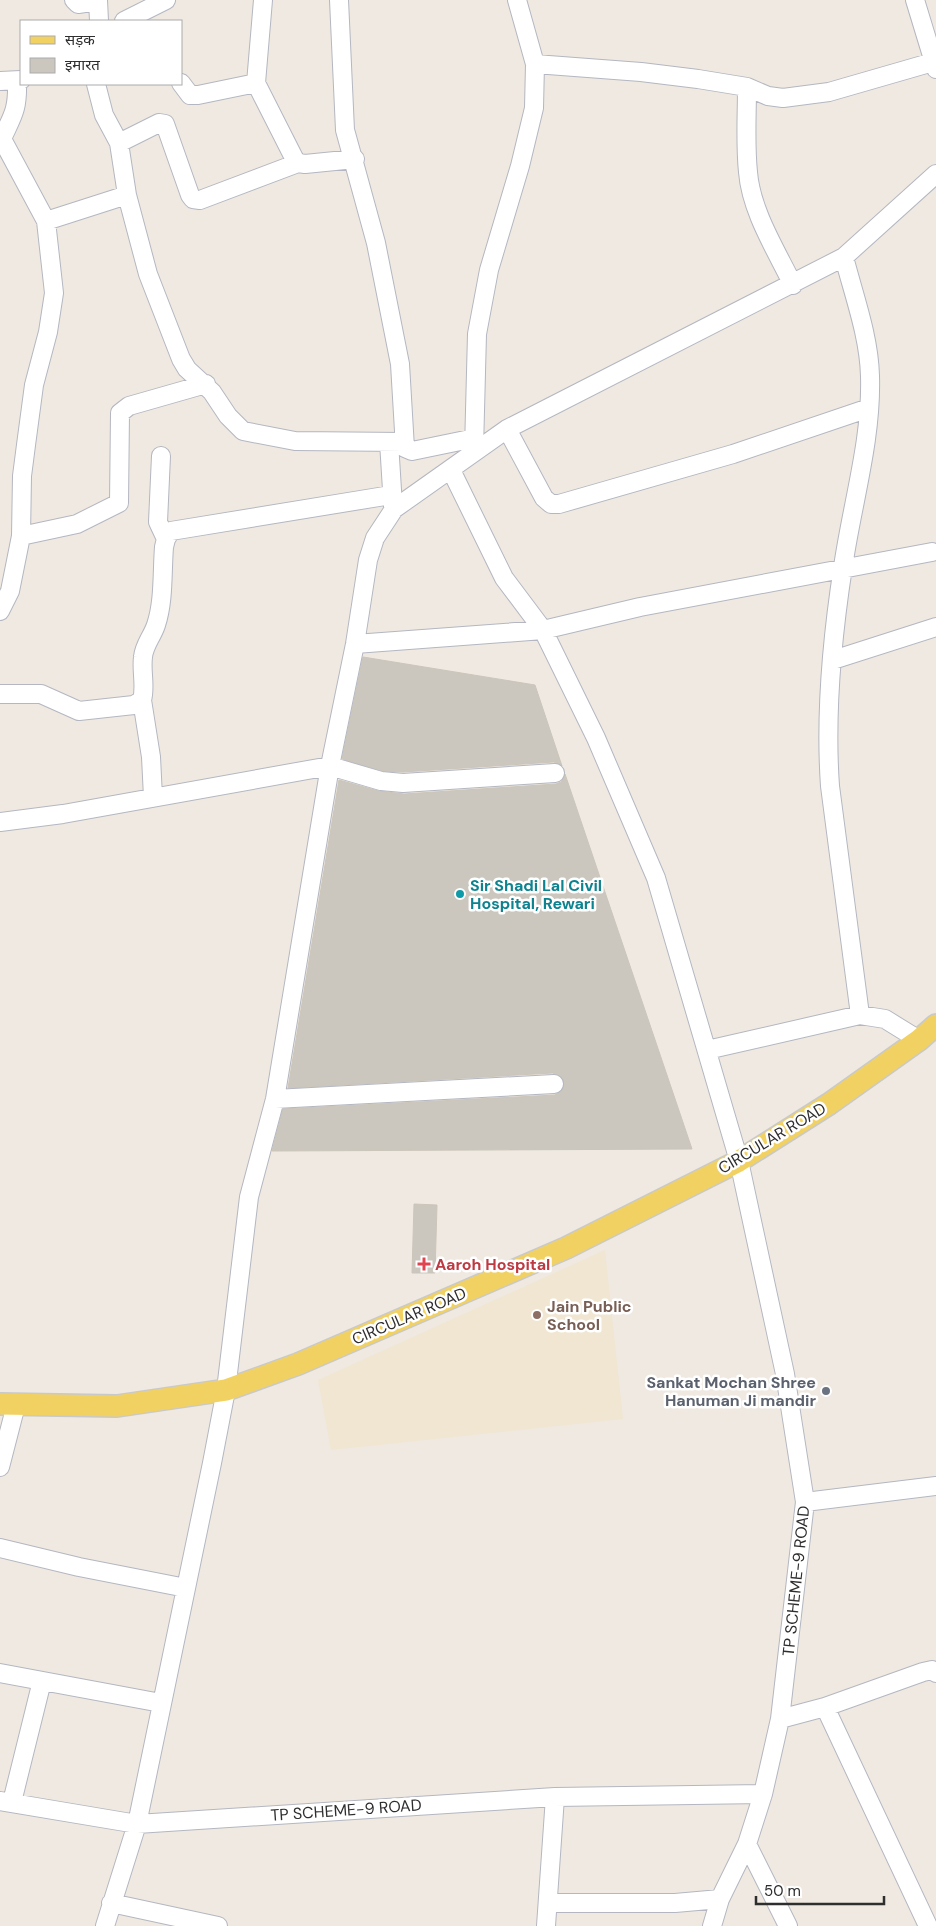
<svg xmlns="http://www.w3.org/2000/svg" width="936" height="1926" viewBox="0 0 936 1926" font-family="'DM Sans','Noto Sans Devanagari',sans-serif">
<style>
.education{fill:#f0e6d1}
.building{fill:#cbc7bf;stroke:#cbc5ba}
.lines{fill:none;stroke-linecap:round;stroke-linejoin:round}
.minor-casing{stroke:#b4b7c1;stroke-width:20}
.major-casing{stroke:#c9c9c9;stroke-width:24}
.minor{stroke:#fff;stroke-width:18}
.major{stroke:#f2d163;stroke-width:21}
.culture-dot{fill:#0f9aa8;stroke:#fff;stroke-width:2}
.health-dot{fill:#e0444e;stroke:#fff;stroke-width:2}
.education-dot{fill:#8d6e63;stroke:#fff;stroke-width:2}
.worship-dot{fill:#6b7280;stroke:#fff;stroke-width:2}
.labels{text-anchor:middle;dominant-baseline:central;stroke-width:5;stroke-linejoin:round;paint-order:stroke}
.culture-label{font-size:16px;font-weight:bold;fill:#0d838f;stroke:#fff;text-anchor:start}
.street-label{font-size:16px;fill:#2e2e2e;stroke:#fff}
.health-label{font-size:16px;font-weight:bold;fill:#be3a42;stroke:#fff;text-anchor:start}
.education-label{font-size:16px;font-weight:bold;fill:#785e54;stroke:#fff;text-anchor:start}
.worship-label{font-size:16px;font-weight:bold;fill:#5b616d;stroke:#fff;text-anchor:end}
</style>
<rect width="100%" height="100%" fill="#efe9e1"/>
<path class="education" d="M605 1250 623 1419 331 1450 318 1380Z"/>
<path class="building" d="M363 657 535 685 562 766 554 762 403 772 383 771 342 759Z
M565 774 692 1149 272 1151 283 1109 555 1095 563 1089V1079L553 1073 288 1088 339 780 378 791 404 794 556 784 561 782Z
M414 1204 437 1205 435 1273H412Z"/>
<g class="lines">
<g class="minor-casing">
<path id="minor" d="M74 0 78 4 98 1
M98 0 99 21
M263 0 256 83 294 158 298 163 305 164 355 159
M339 0 345 130 376 243 400 364 405 448 412 451 475 438
M915 0 936 69
M124 21 166 0
M535 64 641 72 698 79 747 87 768 96 783 98 829 92 933 62
M0 81 21 80
M181 83 190 95H198L256 83
M96 84 104 115 119 143 127 195 148 274 181 359 187 369 212 392 228 416 243 431 295 441 404 442
M747 87C747 115 745 144 748 172 751 211 776 250 793 285
M0 143C12 116 18 112 17 81
M119 143 159 123 165 124 190 195 193 199 200 200 298 163
M46 221 127 195
M844 257C854 296 869 336 870 376 872 440 852 504 843 567 832 638 825 715 830 786L860 1015
M507 429 544 498 551 504H559L733 454 869 408
M389 442 393 506
M474 449 477 334 489 270 520 166 534 108 535 64 517 0
M161 456 158 522 166 539
M451 470 504 578 543 630 596 738 656 878 739 1161 785 1374 805 1502 780 1719 763 1794 747 1844 720 1899 712 1926
M21 536 77 524 119 503 120 413 129 406 206 384
M0 611 10 591 21 536 22 476 26 445 34 385 48 332 54 293 46 221 2 139
M355 644 543 630 640 607 932 552
M833 660 936 627
M0 694H41L79 711 134 705 142 700C146 686 141 672 143 657 144 645 152 637 156 625 164 601 162 572 164 547L166 539 171 531 391 495
M142 700 151 757 153 797
M0 822 63 814 330 766 381 781 403 783 555 773
M707 1050 860 1015 885 1019 919 1040
M275 1099 554 1084
M0 1467 16 1405
M805 1502 936 1486
M0 1548 79 1567 186 1588
M0 1673 161 1703
M825 1707 928 1926
M780 1719 825 1707 923 1672 932 1670 936 1673
M0 1801 137 1824 555 1797 763 1794
M12 1802 42 1681
M747 1844 788 1926
M111 1903 218 1926
M548 1903H675L720 1899
M105 1926 137 1824 212 1463 226 1390 249 1197 275 1099 330 766 355 644 368 560 375 538 394 509 507 429 844 257 936 174
M546 1926 555 1797"/>
</g>
<g class="major-casing">
<path id="major" d="M0 1404 117 1406 226 1390 298 1364 566 1248 739 1161 829 1104 919 1040 936 1025"/>
</g>
<use href="#minor" class="minor"/>
<use href="#major" class="major"/>
</g>
<circle class="culture-dot" cx="460" cy="894" r="5"/>
<path class="health-dot" d="M421.5 1256.5h5v5h5v5h-5v5h-5v-5h-5v-5h5z"/>
<circle class="education-dot" cx="537" cy="1315" r="5"/>
<circle class="worship-dot" cx="826" cy="1391" r="5"/>
<g class="labels">
<g class="culture-label">
<text x="470" y="885">Sir Shadi Lal Civil<tspan x="470" dy="18">Hospital, Rewari</tspan></text>
</g>
<g class="street-label">
<text transform="translate(772 1138) rotate(-31)">CIRCULAR ROAD</text>
<text transform="translate(409 1316) rotate(-23)">CIRCULAR ROAD</text>
<text transform="translate(796 1581) rotate(-84)">TP SCHEME-9 ROAD</text>
<text transform="translate(346 1810) rotate(-4)">TP SCHEME-9 ROAD</text>
</g>
<g class="health-label">
<text x="435" y="1264">Aaroh Hospital</text>
</g>
<g class="education-label">
<text x="547" y="1306">Jain Public<tspan x="547" dy="18">School</tspan></text>
</g>
<g class="worship-label">
<text x="816" y="1382">Sankat Mochan Shree<tspan x="816" dy="18">Hanuman Ji mandir</tspan></text>
</g>
</g>
<rect x="20" y="20" width="162" height="65" fill="#ffffff" stroke="#ababab"/>
<rect x="30" y="36" width="25" height="8" fill="#f2d163" stroke="#ababab"/>
<text x="65" y="45" font-size="15" fill="#2e2e2e">सड़क</text>
<rect x="30" y="58" width="25" height="15" fill="#cbc7bf" stroke="#ababab"/>
<text x="65" y="70" font-size="15" fill="#2e2e2e">इमारत</text>
<path d="M756 1896v8h128v-8" fill="none" stroke="#2e2e2e" stroke-width="2.5"/>
<text x="764" y="1896" font-size="15" fill="#2e2e2e" stroke="#ffffff" stroke-width="4" paint-order="stroke">50 m</text>
</svg>
